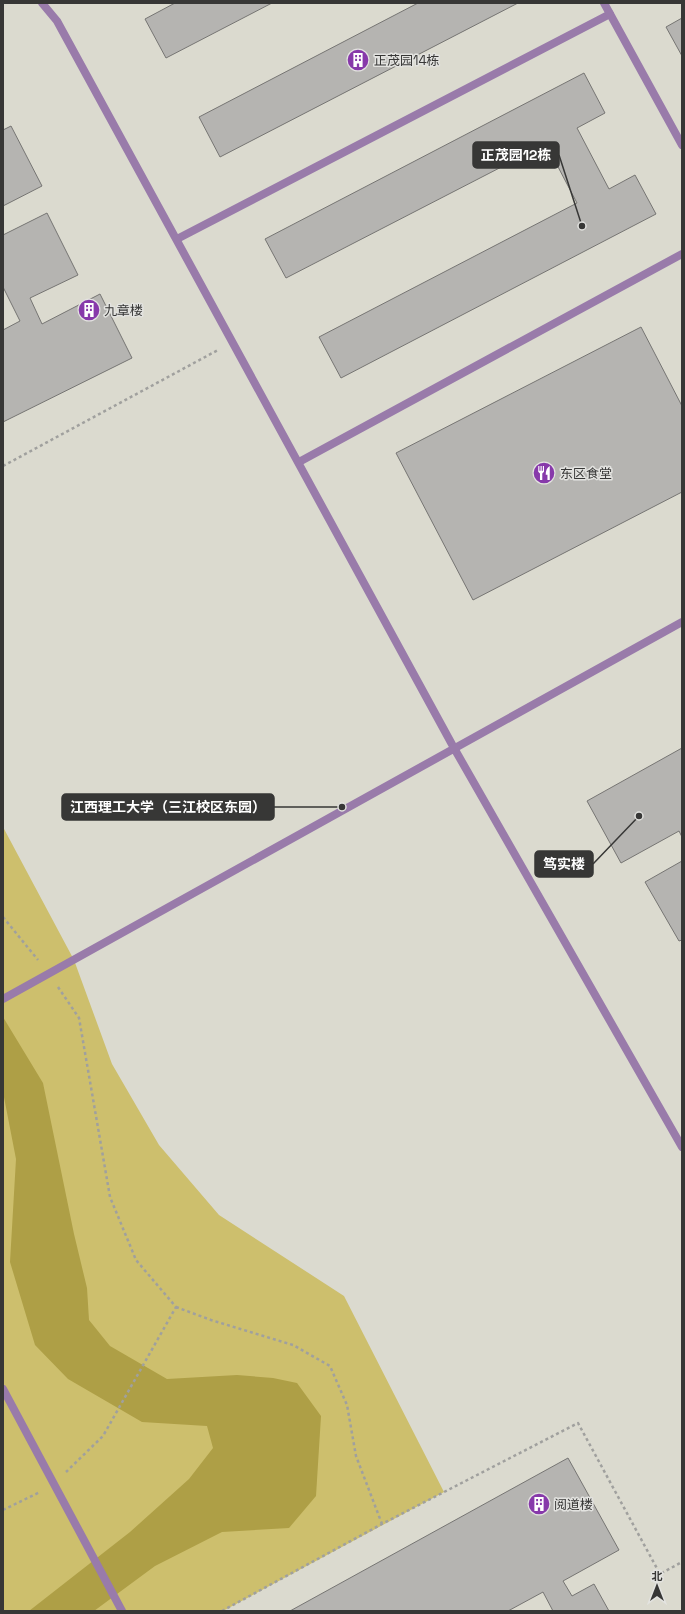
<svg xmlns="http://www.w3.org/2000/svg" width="685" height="1614" viewBox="0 0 685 1614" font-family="'Space Grotesk','Noto Sans SC',sans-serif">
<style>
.built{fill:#dbdacf}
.green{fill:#cdbf6d}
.water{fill:#ae9f46}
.building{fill:#b5b4b1;stroke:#767573}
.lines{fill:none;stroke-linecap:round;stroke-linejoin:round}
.path{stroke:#a0a09e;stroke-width:2.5;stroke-dasharray:3 3;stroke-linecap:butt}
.service{stroke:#997baa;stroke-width:8}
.minor{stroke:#997baa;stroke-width:8}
.labels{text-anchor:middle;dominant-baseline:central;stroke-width:3;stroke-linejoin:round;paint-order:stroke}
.poi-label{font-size:13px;fill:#373736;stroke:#e3e3e0;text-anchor:start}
.leader{fill:none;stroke:#373736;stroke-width:1.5}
.callout-dot{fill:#373736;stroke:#e3e3e0;stroke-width:1.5}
.callout{fill:#373736;stroke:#373736;stroke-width:1.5}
.callout-label{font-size:14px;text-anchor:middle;font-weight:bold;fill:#fff}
</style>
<rect width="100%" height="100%" fill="#e3e3e0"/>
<path class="built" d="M3 3H682V1611H3Z"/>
<path class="green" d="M3 827 74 960 112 1064 159 1145 219 1215 344 1296 444 1492 223 1611H3Z"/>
<path class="water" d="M3 1017 43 1083 74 1234 87 1288 89 1320 110 1346 167 1379 237 1375 273 1378 297 1383 321 1416 316 1496 289 1528 222 1532 155 1566 94 1611H29L130 1532 189 1479 213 1448 207 1426 142 1422 68 1379 35 1345 10 1262 16 1159 3 1092Z"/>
<path class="building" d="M175 3H272L166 58 145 19Z
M418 3H518L220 157 199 117Z
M682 18V56L666 27Z
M584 73 605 113 577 128 609 189 635 175 656 214 341 378 319 337 577 203 546 144 286 278 265 239Z
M11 126 42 186 3 206V130Z
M47 213 78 275 30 298 42 324 100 294 132 358 3 422V330L20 321 3 287V235Z
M641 327 682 406V492L473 600 396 453Z
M682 748V837L679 831 621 863 587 801Z
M682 861V940L679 941 645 882Z
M568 1458 619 1550 563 1581 572 1596 594 1584 609 1611H553L543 1592 508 1611H290Z"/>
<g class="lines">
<path class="path" d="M3 466 218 350
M3 917 38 960
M58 987 79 1018 110 1197 136 1260 176 1307 103 1436 66 1472
M176 1307 211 1320 293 1345 330 1366 347 1405 356 1456 382 1524
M3 1510 40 1492
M222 1611 382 1524 578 1423 660 1574 682 1562"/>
<path class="service" d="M177 239 610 14
M299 462 682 254"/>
<path class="minor" d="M42 3 57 21 454 748 682 1147
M604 3 682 145
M3 999 682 622
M3 1389 122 1611"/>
</g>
<defs>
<g id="building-disc" transform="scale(1.15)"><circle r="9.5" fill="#8739aa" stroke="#e3e3e0"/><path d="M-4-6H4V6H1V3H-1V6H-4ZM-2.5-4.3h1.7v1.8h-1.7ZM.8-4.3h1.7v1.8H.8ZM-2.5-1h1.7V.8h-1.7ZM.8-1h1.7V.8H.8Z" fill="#fff"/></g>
<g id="restaurant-disc" transform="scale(1.15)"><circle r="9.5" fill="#8739aa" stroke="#e3e3e0"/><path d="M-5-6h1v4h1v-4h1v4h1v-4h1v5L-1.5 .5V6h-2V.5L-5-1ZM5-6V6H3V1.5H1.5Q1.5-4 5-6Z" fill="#fff"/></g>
</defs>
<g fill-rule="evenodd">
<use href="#building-disc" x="358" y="60"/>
<use href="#building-disc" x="89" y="310"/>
<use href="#restaurant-disc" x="544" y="473"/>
<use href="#building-disc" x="539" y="1504"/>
</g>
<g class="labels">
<g class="poi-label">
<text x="374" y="60">正茂园14栋</text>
<text x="104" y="310">九章楼</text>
<text x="560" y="473">东区食堂</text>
<text x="554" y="1504">阅道楼</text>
</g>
</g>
<path class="leader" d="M582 226L559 155M342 807L274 807M639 816L593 864"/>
<g class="callout-dot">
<circle cx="582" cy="226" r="4"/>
<circle cx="342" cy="807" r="4"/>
<circle cx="639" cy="816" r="4"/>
</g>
<g class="callout">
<rect x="473" y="142" width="86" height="26" rx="4"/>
<rect x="62" y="794" width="212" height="26" rx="4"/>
<rect x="535" y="851" width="58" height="26" rx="4"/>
</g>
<g class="callout-label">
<text x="516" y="160">正茂园12栋</text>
<text x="168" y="812">江西理工大学（三江校区东园）</text>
<text x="564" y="869">笃实楼</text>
</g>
<rect width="685" height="1614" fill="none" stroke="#373736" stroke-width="8"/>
<g transform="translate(657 1586)" stroke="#e3e3e0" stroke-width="3" paint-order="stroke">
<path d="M0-3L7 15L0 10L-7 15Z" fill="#373736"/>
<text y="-6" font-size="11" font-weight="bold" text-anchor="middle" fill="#373736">北</text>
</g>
</svg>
